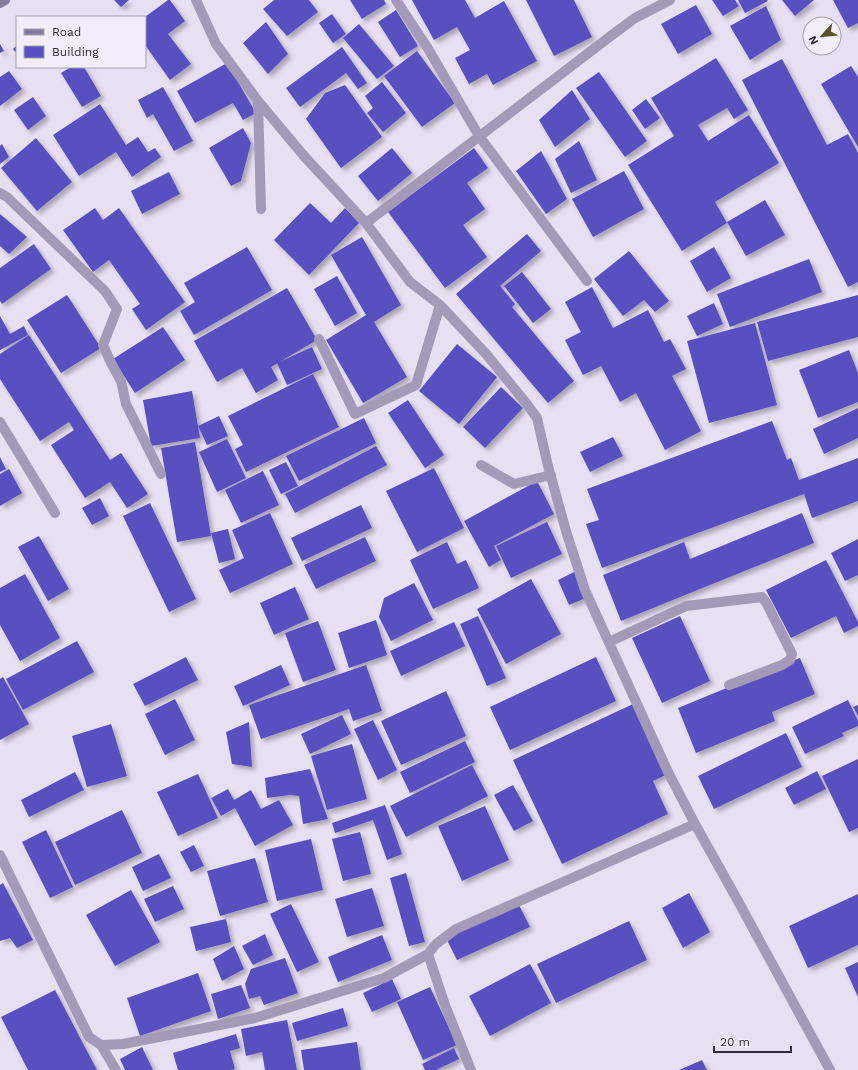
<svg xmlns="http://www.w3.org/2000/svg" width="858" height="1070" viewBox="0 0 858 1070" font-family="'Work Sans',sans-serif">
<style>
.building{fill:#584fc1;filter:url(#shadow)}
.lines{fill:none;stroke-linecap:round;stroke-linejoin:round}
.street{stroke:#a29ab6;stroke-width:10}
.secondary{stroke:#847d9e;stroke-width:10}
</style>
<defs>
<filter id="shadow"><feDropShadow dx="3.5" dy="3.5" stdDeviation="2" flood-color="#0004"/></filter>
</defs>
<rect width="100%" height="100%" fill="#e7e0f2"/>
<path class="building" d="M114 0H129L121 7Z
M168 0H170L185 21 168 34 191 64 170 80 145 45V17Z
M274 0H309L318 12 287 36 263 9Z
M350 0H384L386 4 362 19Z
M412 0H465L475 18 504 1 537 61 493 85 487 74 469 84 455 58 470 50 457 27 434 40Z
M526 0H574L592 37 554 56Z
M712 0H735L739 6 723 16Z
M738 0H767L768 1 745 13Z
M782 0H814L795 16Z
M833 0H858V23L848 28Z
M696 5 712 34 678 54 661 24Z
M766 6 781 40 750 60 730 26Z
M396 10 418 46 400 57 378 22Z
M332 14 346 34 333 43 319 23Z
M266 22 288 54 268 74 243 43Z
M359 24 394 66 377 79 343 38Z
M0 44 4 51 0 53Z
M17 45V54L13 49Z
M342 47 367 83 358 89 346 73 300 107 286 88Z
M417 51 455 103 422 127 384 76Z
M716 58 748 110 734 119 727 108 698 125 708 141 749 115 779 163 715 202 727 223 682 251 628 165 674 136 651 98Z
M782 59 827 145 848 134 858 153V282L848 287 742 80Z
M227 63 256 113 243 120 233 103 195 123 177 91Z
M851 66 858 77V147L821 84Z
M71 67H84L101 96 82 107 61 73Z
M9 71 22 89 0 106V77Z
M599 72 647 141 625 157 576 88Z
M382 82 406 113 383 132 367 113 373 108 365 96Z
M345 85 382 137 341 168 306 119 325 93Z
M163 87 193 141 174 151 153 114 147 118 138 100Z
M572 90 590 119 555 147 539 120Z
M33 97 46 116 28 130 14 110Z
M646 99 660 118 645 129 632 110Z
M100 104 126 145 138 137 148 152 155 148 161 157 132 177 116 152 79 176 53 135Z
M243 128 251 143 241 181 231 186 209 148Z
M36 138 72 182 37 211 1 168Z
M579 141 597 180 571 193 555 159Z
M2 144 9 157 0 164V146Z
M392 148 412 173 378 201 358 176Z
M474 148 488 168 467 183 485 209 463 225 487 257 445 288 388 212Z
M541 151 567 199 546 214 516 171Z
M624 171 644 209 593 237 572 199Z
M169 172 180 194 142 214 131 191Z
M765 200 785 235 746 256 727 222Z
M310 203 331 223 345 208 359 223 309 275 274 240Z
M95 208 103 220 119 208 185 302 146 330 132 309 140 304 109 260 93 272 63 230Z
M0 214 27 237 9 254 0 246Z
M527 234 541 251 500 286 515 304 512 307 574 381 548 403 456 294Z
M362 237 401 305 374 322 407 377 363 403 326 340 366 315 331 255Z
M34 244 51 269 2 304 0 301V268Z
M247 247 272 290 194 335 180 311 195 302 184 283Z
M714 247 731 278 707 292 690 261Z
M629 251 669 301 655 312 644 300 623 316 594 279Z
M809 259 822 292 730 327 717 294Z
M522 272 551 309 533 323 504 286Z
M337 276 357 313 335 326 314 289Z
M592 287 613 328 648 310 664 342 670 339 686 369 672 376 701 431 665 450 636 393 620 402 601 366 583 375 565 340 581 332 565 302Z
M287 288 317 340 271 367 278 380 256 393 242 368 217 382 194 341Z
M67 295 101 348 61 373 27 320Z
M858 295V337L768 361 757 322Z
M714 303 723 324 697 336 687 316Z
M0 316 10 334 24 326 28 335 0 350Z
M755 323 777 405 709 423 687 341Z
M163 327 185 360 135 393 113 359Z
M29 335 110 460 121 453 148 494 127 508 110 482 85 498 51 445 74 430 69 422 40 441 0 379V354Z
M457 344 497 377 459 424 419 391Z
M312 347 322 369 287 385 277 363Z
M849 350 858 373V402L818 418 799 370Z
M313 374 339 427 246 472 235 449 243 445 228 416Z
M501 387 523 408 485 448 463 427Z
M192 391 200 438 151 446 143 400Z
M408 400 444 455 425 468 388 413Z
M858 408V438L824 454 813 429Z
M219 416 228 436 207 445 198 426Z
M364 418 376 443 299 481 286 456Z
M772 421 787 460 791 458 799 480 858 458V501L812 518 804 494 602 568 586 524 599 520 587 489Z
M613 437 623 456 590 472 580 452Z
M227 439 246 478 217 492 199 452Z
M195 442 211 536 177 542 161 448Z
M376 446 387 465 295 513 285 494Z
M0 457 6 469 0 472Z
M286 462 298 486 281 494 269 470Z
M434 468 464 528 417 552 386 491Z
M9 469 22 493 0 506V474Z
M263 471 279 505 241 523 225 490Z
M537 481 554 514 494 546 501 560 489 567 464 521Z
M100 498 109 516 92 525 82 508Z
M150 503 196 599 169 612 123 516Z
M361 505 372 528 302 561 291 538Z
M270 513 293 564 230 593 219 570 244 558 232 530Z
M802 513 814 543 621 621 603 575 684 542 690 559Z
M547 522 562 554 511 578 496 546Z
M228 529 235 559 219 563 211 533Z
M39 536 69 589 48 601 18 547Z
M365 537 376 561 316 589 304 565Z
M858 539V575L845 581 831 553Z
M447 542 457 564 466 560 479 588 433 609 410 560Z
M826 560 858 622V626L844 633 836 616 791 638 766 590Z
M576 571 588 597 569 605 558 580Z
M25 574 60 638 20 661 0 625V588Z
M531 579 561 634 506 664 477 609Z
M414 583 433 620 391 641 379 617 384 598Z
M295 587 309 619 274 635 260 603Z
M478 616 506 678 487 686 460 624Z
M680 616 710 681 662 703 632 638Z
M376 620 387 655 349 668 338 633Z
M318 621 336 670 303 682 285 633Z
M454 622 465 646 401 676 390 651Z
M77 641 94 672 23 710 6 679Z
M186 657 198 680 145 706 133 684Z
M596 657 616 701 510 750 490 707Z
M800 658 815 694 772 712 775 721 696 753 678 708Z
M281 665 290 685 243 706 234 686Z
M366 665 382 711 353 721 349 709 261 739 249 705Z
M3 677 29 724 0 740V679Z
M446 691 466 736 401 765 381 721Z
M175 699 195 740 165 755 145 714Z
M848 700 858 721V726L842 733 844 736 805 754 792 727Z
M633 704 666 775 653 781 668 814 562 864 513 760Z
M858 705V716L853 707Z
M342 715 351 734 310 754 301 734Z
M373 720 397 770 378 780 354 729Z
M249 722 252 767 232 764 226 732Z
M111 724 127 776 87 787 72 736Z
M786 733 802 767 714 809 698 776Z
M465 741 475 762 410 793 400 772Z
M352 744 367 799 327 810 311 756Z
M858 759V828L849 832 822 776Z
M472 765 488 796 406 837 390 806Z
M310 769 328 819 303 824 299 796 290 795 267 798 265 778Z
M817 771 826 789 794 805 785 788Z
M75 772 84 790 29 817 21 800Z
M198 774 218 818 178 836 157 792Z
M513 785 533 821 514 831 494 795Z
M228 789 234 800 251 790 261 809 279 800 293 825 255 846 235 808 221 816 211 798Z
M385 805 402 854 387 860 373 820 335 833 332 823Z
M485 806 509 860 462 881 438 826Z
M122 810 142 853 75 885 55 842Z
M46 830 73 887 50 898 22 842Z
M360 832 371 874 343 881 332 839Z
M311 839 323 890 277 901 265 850Z
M194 845 204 866 191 872 180 852Z
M159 854 171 878 143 891 132 867Z
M255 858 268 902 220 916 207 871Z
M406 873 425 942 409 946 390 878Z
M3 883 33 940 17 948 10 938 0 941V885Z
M173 886 184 909 155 922 144 899Z
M372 888 384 926 347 937 335 899Z
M131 890 160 942 115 966 86 915Z
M689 893 710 932 683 948 662 908Z
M858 894V945L808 968 789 926Z
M291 904 319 962 297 972 270 914Z
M519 905 530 927 457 960 446 938Z
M226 919 231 942 196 951 190 927Z
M629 921 647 960 556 1003 537 964Z
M265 934 273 955 253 965 242 946Z
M382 935 392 960 338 982 328 957Z
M234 946 244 969 222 981 213 959Z
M285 958 298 993 264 1005 260 996 249 999 245 984 251 969Z
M858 962V997L845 968Z
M530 964 551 1003 490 1036 469 996Z
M198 973 211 1011 140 1036 127 998Z
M392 979 401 999 372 1012 363 993Z
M241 985 250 1008 218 1019 211 994Z
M430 987 457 1045 423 1060 397 1002Z
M55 990 97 1070H28L1 1017Z
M343 1008 348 1026 297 1041 292 1023Z
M287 1020 297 1070H265L262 1052 246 1056 241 1029Z
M236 1034 240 1048 230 1051 235 1069 231 1070H178L173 1053Z
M357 1042 361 1070H304L301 1050Z
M142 1047 153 1070H125L120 1059Z
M454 1048 459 1059 436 1070H425L422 1064Z
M702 1060 707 1070H679Z"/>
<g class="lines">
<path class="street" d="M196 0 216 44 258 101 304 156 366 223 410 282 440 305 487 355 526 403 537 418 548 466 566 531 585 590 668 772 695 824 738 901 830 1070
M396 0 427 47 479 136 587 281
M258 101 261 209
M0 193 7 197 105 291 117 309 103 345 111 363 121 381 126 404 161 474
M366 223 612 35 635 18 670 0
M319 339 355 414 416 385 440 305
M0 422 55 513
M481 465 514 484 551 475
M609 642 686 606 762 597 767 604 792 654 790 660 782 665 729 685
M0 855 89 1037 101 1045 116 1070
M428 954 445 1005 471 1070
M101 1045 123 1044 255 1018 384 978 428 954 436 944 456 929 695 824"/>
<path class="secondary" d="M0 3 5 0"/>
</g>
<rect x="16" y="16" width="130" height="52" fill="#f2edfa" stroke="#a39fad"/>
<rect x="24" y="29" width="20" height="6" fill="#847d9e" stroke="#a39fad"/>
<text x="52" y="36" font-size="12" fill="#2d2b39">Road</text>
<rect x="24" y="46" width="20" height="12" fill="#584fc1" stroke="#a39fad"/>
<text x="52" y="56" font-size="12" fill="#2d2b39">Building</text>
<g transform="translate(822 36) rotate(243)"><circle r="19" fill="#f2edfa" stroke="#a39fad"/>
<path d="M0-3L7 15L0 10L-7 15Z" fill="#595321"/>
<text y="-6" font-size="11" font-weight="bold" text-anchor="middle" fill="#2d2b39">N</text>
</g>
<path d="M714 1046v6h77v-6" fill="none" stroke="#2d2b39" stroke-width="2"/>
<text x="720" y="1046" font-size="12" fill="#2d2b39" stroke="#f2edfa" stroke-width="3" paint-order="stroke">20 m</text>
</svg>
